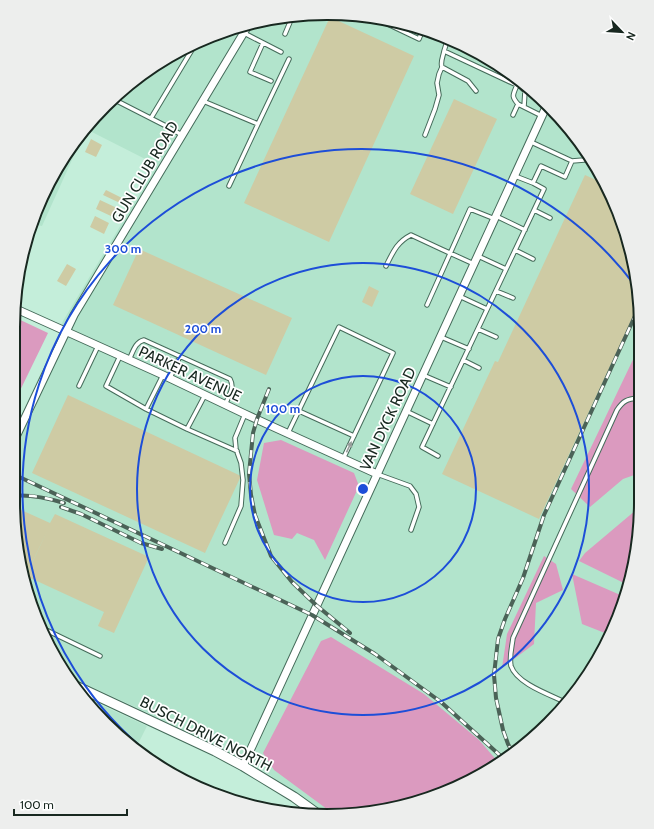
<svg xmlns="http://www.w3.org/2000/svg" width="654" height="829" viewBox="0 0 654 829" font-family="Cabin,sans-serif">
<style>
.built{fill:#b2e4cc}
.green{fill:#db9abf}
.building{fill:#cecba4}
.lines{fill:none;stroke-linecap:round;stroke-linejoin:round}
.lane-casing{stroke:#456b5a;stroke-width:5.5}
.street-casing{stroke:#456b5a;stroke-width:9}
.secondary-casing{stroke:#456b5a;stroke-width:11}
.lane{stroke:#fff;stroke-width:3.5}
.street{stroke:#fff;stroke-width:7}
.secondary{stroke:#fff;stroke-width:9}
.rail-casing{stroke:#4b6257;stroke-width:4}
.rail{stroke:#fff;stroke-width:2.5;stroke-dasharray:8;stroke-linecap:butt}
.oneway{fill:#979e9b}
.ring{fill:none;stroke:#1d4ed8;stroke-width:2}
.labels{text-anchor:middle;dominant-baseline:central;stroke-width:3.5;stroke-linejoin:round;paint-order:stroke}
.street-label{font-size:15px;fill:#182820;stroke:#fff}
.rim{fill:none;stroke:#182820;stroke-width:2}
.centre{fill:#1d4ed8;stroke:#fff;stroke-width:2}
.ring-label{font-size:12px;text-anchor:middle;font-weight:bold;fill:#1d4ed8;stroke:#fff;stroke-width:3.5;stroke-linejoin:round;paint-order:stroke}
</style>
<rect width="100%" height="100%" fill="#c4eeda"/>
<path class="built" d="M348 14 408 24 466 45 518 78 563 120 599 170 630 246 640 306 635 563 617 622 576 693 534 738 484 774 408 805 330 816 258 767 161 719 68 676 55 659 24 583 13 502V433L58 337 63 321 157 165 86 129 42 226 31 224 55 170 91 120 170 55 226 30 286 16Z
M84 697 147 726 136 748 105 724Z"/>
<path class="green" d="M14 317 48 333 13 405Z
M640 345 637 474 623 479 590 507 571 489Z
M281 440 354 473 359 486 325 560 314 540 297 533 292 539 274 535 257 480 264 443Z
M636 510 635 563 628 585 579 561 585 553Z
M544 556 556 564 563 590 536 603 534 644 502 668 507 634Z
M572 574 625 597 617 622 610 635 582 624Z
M331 637 424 694 479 740 499 763 484 774 408 805 335 815 274 770 263 753 321 641Z"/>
<path class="building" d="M330 17 414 56 329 242 244 203Z
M454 99 497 119 453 214 410 194Z
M91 139 102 145 96 157 85 152Z
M585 175 605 184 630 246 640 302 539 519 442 474 495 361 498 362Z
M106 190 122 198 120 203 103 195Z
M100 200 117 208 113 217 96 209Z
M95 216 109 223 104 234 90 227Z
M139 249 292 318 266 375 113 305Z
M67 264 76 269 66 286 57 281Z
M369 286 379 291 372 307 362 302Z
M68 395 241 476 205 553 32 473Z
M19 509 50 523 55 514 149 557 114 633 98 626 104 612 26 576 48 529 29 569 21 565 15 518Z"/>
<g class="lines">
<g class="lane-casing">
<path id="lane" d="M375 18 419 39 423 29
M244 33 281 52
M285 34 293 15
M448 38 444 51 521 87 525 91 524 107 542 116
M263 43 250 72 271 81
M444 51C443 57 440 62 442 67L468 81 476 91
M517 85C513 95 511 96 518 104
M115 100 164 125 182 135
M203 101 258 124 289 59
M513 115 518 104 524 107
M151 118 196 43
M425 135 435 109 439 95 437 83 439 74 442 67
M531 142 572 161 584 160 590 157
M515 176 533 183
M229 186 258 124
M534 210 550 218
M496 216 525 230
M515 250 533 259
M478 256 506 269
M386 266C393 252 397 242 411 235L441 249 474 264
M496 291 513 298
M459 296 487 309
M427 305 470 209 495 219
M478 329 496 337
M441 337 469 349
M120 356 106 386 146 409 187 429 237 451
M129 360C133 352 135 342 144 340L230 379C235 388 229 395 225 405
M463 360 479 368
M423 375 451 387
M170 378 180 356
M79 386 98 346
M146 409 163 375
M299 411 354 436
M406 411 433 424
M187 429 205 395
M288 433 339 327 393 353 343 459
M438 456 422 447 544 189 533 183 541 166 565 177 572 161
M377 474 410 486 416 494 419 507 411 530
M225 543 241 506 243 480 241 463 236 449 235 438 245 414
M42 628 100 656
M567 703C551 695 517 684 511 666 509 657 512 647 513 638L617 410C623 401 627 399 638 398"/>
</g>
<g class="street-casing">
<path id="street" d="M14 308 163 375 245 414 377 474
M13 443 74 315 249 24
M243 766 547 105"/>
</g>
<g class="secondary-casing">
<path id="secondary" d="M76 686 215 751 243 766 294 797 319 815"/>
</g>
<use href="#lane" class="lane"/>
<use href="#street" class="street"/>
<use href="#secondary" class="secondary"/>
<g class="rail-casing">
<path id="rail" d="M269 389 257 419 253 433 249 474 251 495 255 515 271 556 292 582 316 605 350 633
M13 474 312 615 375 654 441 702 504 759
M13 496C30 494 47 498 64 503
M61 507 81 514 141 543 162 549
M513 753 508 744 503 730 496 698 494 675 498 639 505 619 523 578 544 515 640 305"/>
</g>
<use href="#rail" class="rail"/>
</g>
<defs><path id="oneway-solid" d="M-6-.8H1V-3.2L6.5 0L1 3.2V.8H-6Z"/></defs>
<use class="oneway" href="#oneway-solid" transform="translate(349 447) rotate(-65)"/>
<g class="ring">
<circle cx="363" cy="489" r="113"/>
<circle cx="363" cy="489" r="226"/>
<path d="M190 782A340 340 0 1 1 636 287"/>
</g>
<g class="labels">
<g class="street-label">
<text transform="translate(145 172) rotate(-59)">GUN CLUB ROAD</text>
<text transform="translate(190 374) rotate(25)">PARKER AVENUE</text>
<text transform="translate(388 419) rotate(-65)">VAN DYCK ROAD</text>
<text transform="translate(206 734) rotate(27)">BUSCH DRIVE NORTH</text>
</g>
</g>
<path d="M0 0H654V829H0ZM327 20H327A307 307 0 0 1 634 327V502A307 307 0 0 1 327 809H327A307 307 0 0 1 20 502V327A307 307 0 0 1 327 20Z" fill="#edeeed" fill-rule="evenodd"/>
<path class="rim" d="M327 20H327A307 307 0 0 1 634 327V502A307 307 0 0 1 327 809H327A307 307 0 0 1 20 502V327A307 307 0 0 1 327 20Z"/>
<circle cx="363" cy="489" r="6" class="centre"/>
<g class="ring-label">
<text x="123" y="253">300 m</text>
<text x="203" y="333">200 m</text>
<text x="283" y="413">100 m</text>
</g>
<g transform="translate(622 32) rotate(115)" stroke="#ffffff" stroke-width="3" paint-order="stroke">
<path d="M0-3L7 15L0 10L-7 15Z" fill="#182820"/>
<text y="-6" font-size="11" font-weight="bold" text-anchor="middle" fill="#182820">N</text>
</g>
<path d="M14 809v6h113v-6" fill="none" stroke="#182820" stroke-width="2"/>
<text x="20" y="809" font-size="12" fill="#182820" stroke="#ffffff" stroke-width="3" paint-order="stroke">100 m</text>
</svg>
